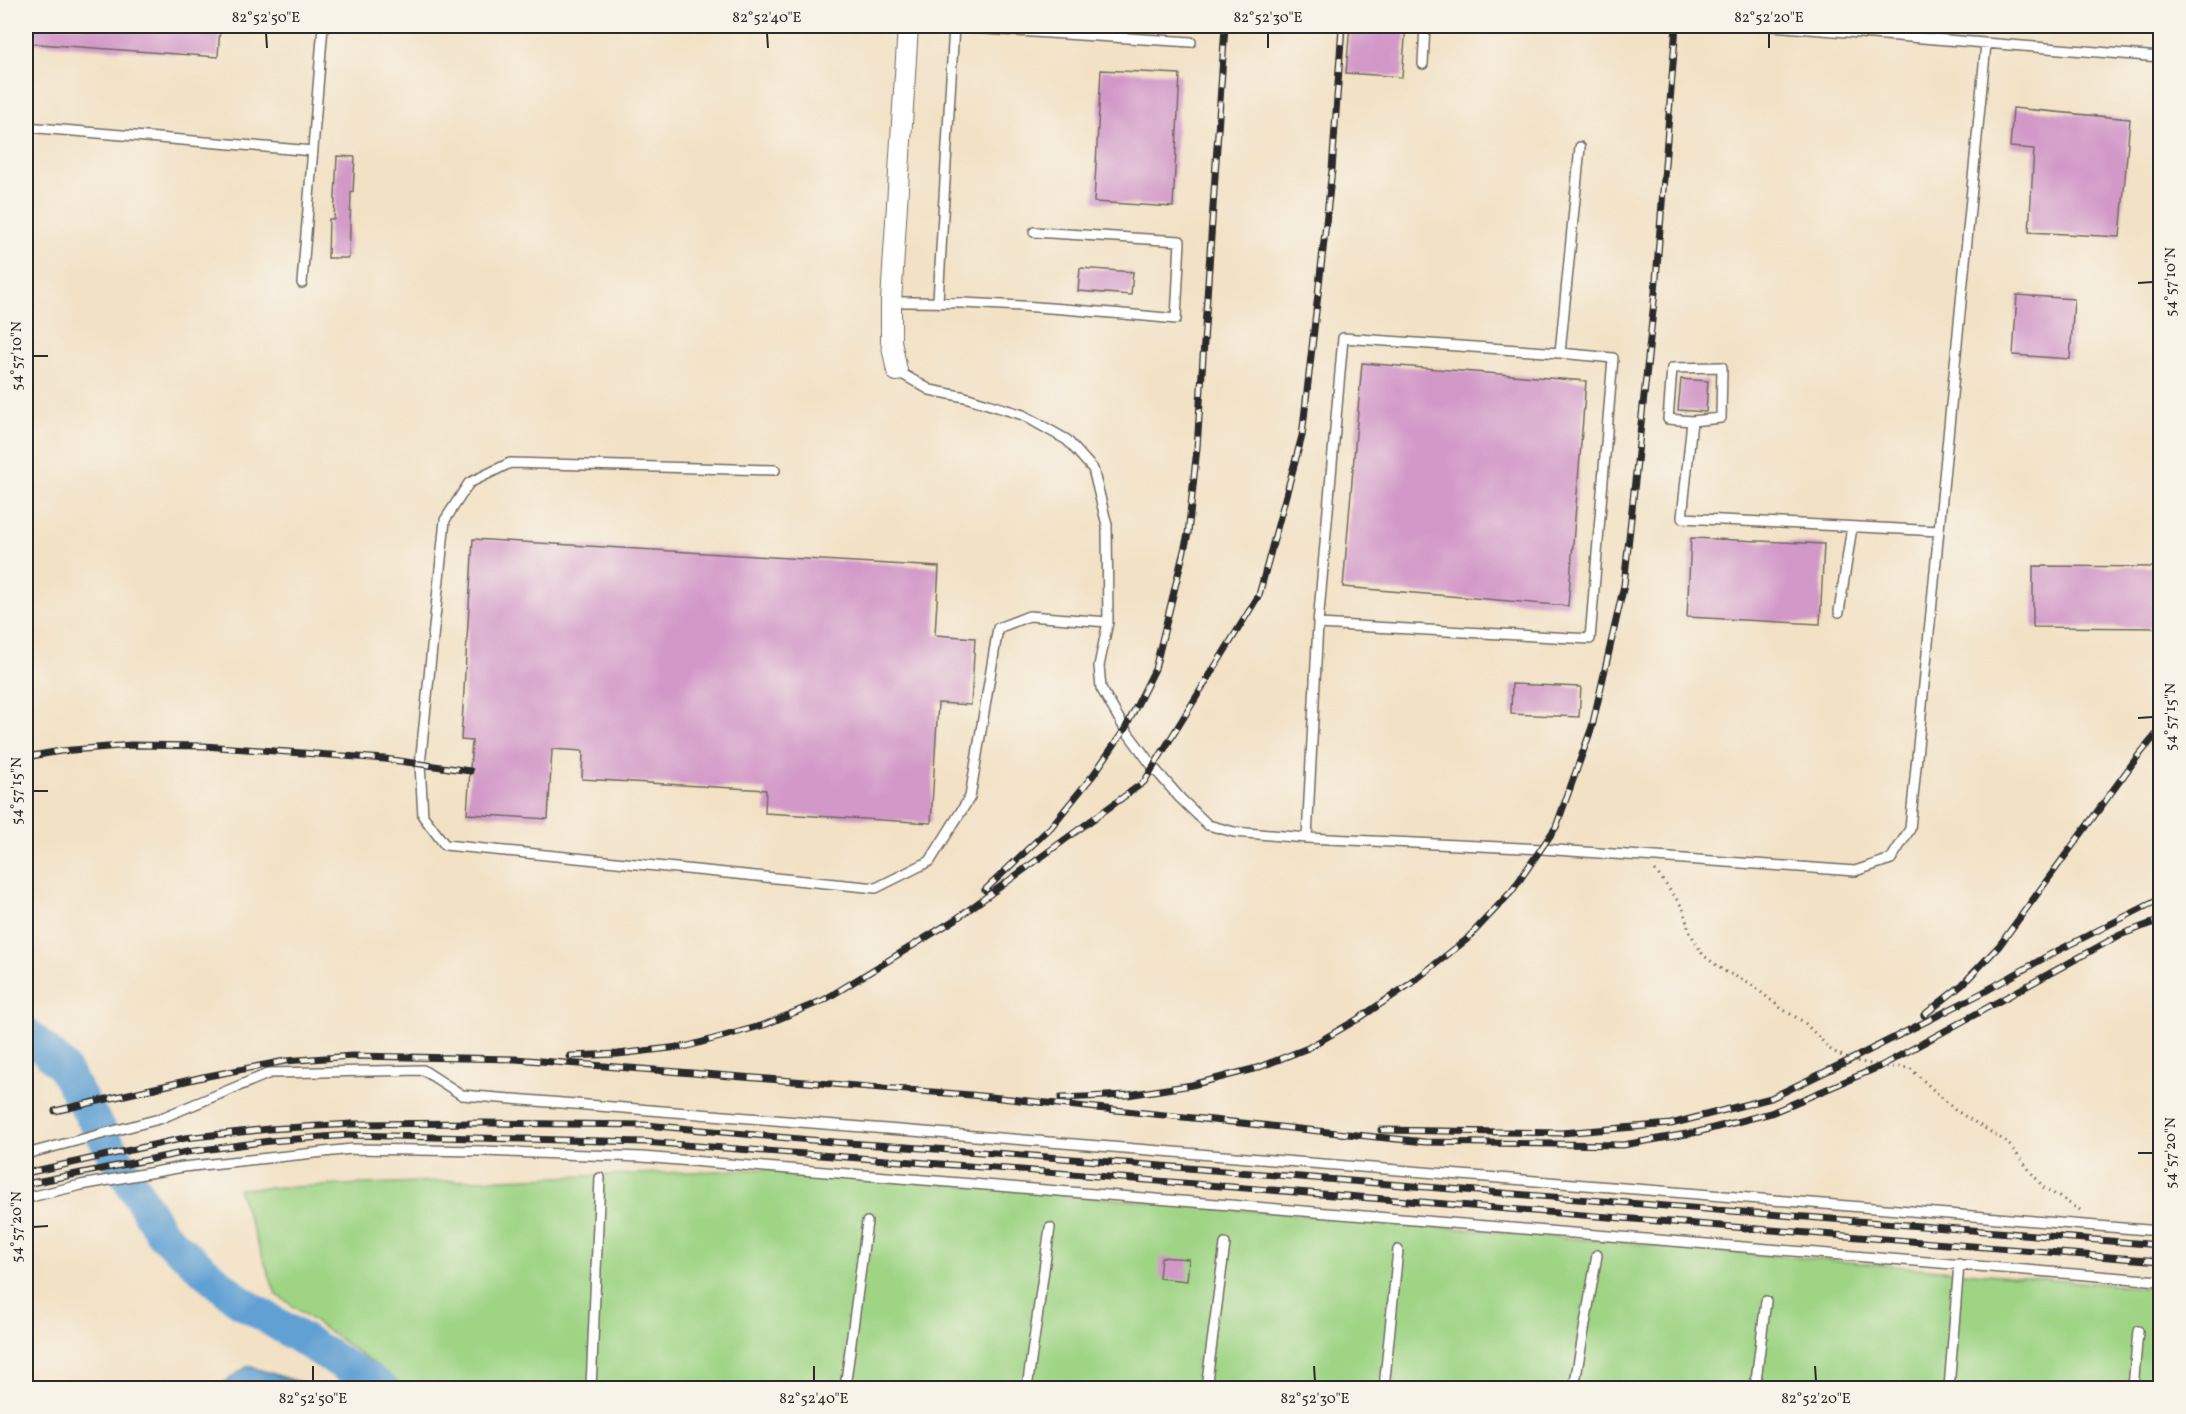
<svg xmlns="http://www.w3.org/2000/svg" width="2186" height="1414" viewBox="0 0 2186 1414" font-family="Vollkorn,serif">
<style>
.green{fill:#9fd485;stroke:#658058;stroke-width:1.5}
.water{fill:#61a0d3;stroke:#46667f;stroke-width:1.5}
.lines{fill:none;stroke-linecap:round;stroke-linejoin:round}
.river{stroke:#61a0d3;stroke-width:33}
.building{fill:#d298c8}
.service-casing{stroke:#716b61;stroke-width:12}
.minor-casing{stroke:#716b61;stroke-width:22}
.path{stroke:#716b61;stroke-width:3;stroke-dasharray:1.5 4.5;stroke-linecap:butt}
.service{stroke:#fff;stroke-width:9}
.minor{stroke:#fff;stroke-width:20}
.rail-casing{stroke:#2b2b2b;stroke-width:7}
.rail{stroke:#f7f3e8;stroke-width:4.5;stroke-dasharray:14;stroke-linecap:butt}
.ticks{fill:none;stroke:#2b2b2b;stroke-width:2}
.neatline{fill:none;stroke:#2b2b2b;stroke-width:2}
.ticks-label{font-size:15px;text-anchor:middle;fill:#2b2b2b}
</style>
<rect width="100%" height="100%" fill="#f7f3e8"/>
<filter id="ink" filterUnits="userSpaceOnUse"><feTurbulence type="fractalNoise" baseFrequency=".0167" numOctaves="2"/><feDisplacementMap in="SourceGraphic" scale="12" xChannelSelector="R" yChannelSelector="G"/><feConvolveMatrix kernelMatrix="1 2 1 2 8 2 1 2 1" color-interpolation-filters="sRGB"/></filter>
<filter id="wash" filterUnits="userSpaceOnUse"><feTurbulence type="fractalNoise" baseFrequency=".008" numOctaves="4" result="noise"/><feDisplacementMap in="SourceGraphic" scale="24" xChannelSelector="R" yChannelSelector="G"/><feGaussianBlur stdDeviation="1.35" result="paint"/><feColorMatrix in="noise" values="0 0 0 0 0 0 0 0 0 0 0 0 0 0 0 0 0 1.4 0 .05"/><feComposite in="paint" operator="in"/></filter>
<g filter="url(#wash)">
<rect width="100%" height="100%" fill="#f2e1c5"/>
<path class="green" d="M768 1169 2160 1289V1388H408L276 1294 238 1189Z"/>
<path class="water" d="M248 1366 315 1387 316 1388H216Z"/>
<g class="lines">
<path class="river" d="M26 1033 61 1065 161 1233 238 1300 382 1388"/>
</g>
<g id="blocks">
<path class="building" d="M26 26H220L218 57 26 43Z
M1350 26H1406L1402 77 1346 73Z
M1101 70 1180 74 1173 207 1094 202Z
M2013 108 2130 119 2120 237 2029 232 2034 149 2010 147Z
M337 156 355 157 353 192H351L349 258H328L329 219H334Z
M1080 268 1133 272 1131 295 1078 291Z
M2017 295 2074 299 2070 359 2013 355Z
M1362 363 1586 381 1568 606 1343 587Z
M1681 379 1708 381 1706 412 1678 410Z
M1691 538 1824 544 1820 624 1687 617Z
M473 539 939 567 935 635 975 638 971 705 938 703 931 823 765 813 766 790 582 779 583 751 552 749 548 819 467 814 472 741 461 740Z
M2033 566 2160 567V628L2033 627Z
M1512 684 1581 687 1579 717 1511 714Z
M1161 1257 1189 1259 1187 1281 1159 1278Z"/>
</g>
</g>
<g filter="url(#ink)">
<use href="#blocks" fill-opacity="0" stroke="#716b61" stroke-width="1.5"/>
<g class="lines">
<g class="service-casing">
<path id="service" d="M1772 26 2160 57
M954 27 1191 42
M1423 64 1425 26
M26 127 313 151
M302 283 323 26
M938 301 954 26
M891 302C986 301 1081 310 1176 319L1180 241 1034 232
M897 371 930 390 965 397 1023 415 1067 440 1093 469 1107 525 1108 622 1099 666 1101 688 1125 729 1153 767 1180 798 1208 825 1234 832 1307 838 1542 849 1855 871 1891 859 1910 829 1986 44
M1692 421 1668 419 1672 368 1722 367 1721 418 1692 421 1682 518 1939 531
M775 470 510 463 469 483 445 520 420 765 423 816 445 845 876 888 930 861 970 797 998 628 1029 616 1108 622
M1839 612 1852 527
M1318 624 1343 338 1560 353
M1307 838 1318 624 1590 639 1613 358 1560 353 1580 147
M26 1154 159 1119 270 1073 423 1070 462 1095 2160 1231
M26 1198 81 1185 183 1167 352 1149 482 1151 642 1157 2160 1281
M591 1388 600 1178
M845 1388 867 1222
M1027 1388 1050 1228
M1206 1388 1225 1244
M1384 1388 1398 1250
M1574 1388 1597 1255
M1755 1388 1766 1301
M1949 1388 1959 1264
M2133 1388 2138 1331"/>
</g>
<g class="minor-casing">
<path id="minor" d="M897 371 891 341V302L908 26"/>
</g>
<path class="path" d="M1655 870 1683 908 1689 931 1703 955 1724 971 1748 982 1782 1009 1804 1022 1831 1050 1850 1060 1881 1066 1910 1068 1955 1110 2007 1142 2043 1187 2080 1210"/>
<use href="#service" class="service"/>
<use href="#minor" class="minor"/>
<g class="rail-casing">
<path id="rail" d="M26 757 61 751 131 745 204 746 385 759 470 771
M985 890 1051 827 1094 774 1125 729 1155 669 1188 534 1197 448 1225 26
M1924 1015 1962 985 1999 946 2138 756 2160 730
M570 1056 618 1054 688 1046 764 1025 824 1000 956 919 1144 782 1259 595 1302 436 1332 170 1342 26
M1061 1098 1128 1095 1192 1085 1257 1068 1308 1048 1358 1019 1410 984 1466 940 1512 891 1556 827 1592 727 1624 585 1655 292 1676 26
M55 1111 203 1077 285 1061 352 1056 515 1059 971 1095 1425 1142 1623 1145 1698 1132 1771 1113 1881 1066 2120 935 2160 920
M1381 1130 1561 1133 1671 1124 1771 1098 1850 1060 1982 993 2051 954 2160 899
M26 1173 185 1138 269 1129 352 1124 484 1123 646 1125 833 1142 1009 1154 2160 1245
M26 1184 187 1152 270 1141 350 1135 644 1142 1008 1169 2160 1261"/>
</g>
<use href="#rail" class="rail"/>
</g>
</g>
<path class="ticks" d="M266 33 267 48M767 33 768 48M1268 33V48M1769 33V48M2138 283 2153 282M33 356H48M2138 718 2153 717M33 791H48M2138 1153H2153M33 1227 48 1226M313 1366V1381M814 1366V1381M1314 1366 1315 1381M1815 1366 1816 1381"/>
<rect width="2186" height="1414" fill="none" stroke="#f7f3e8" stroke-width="66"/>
<rect x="33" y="33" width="2120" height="1348" class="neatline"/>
<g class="ticks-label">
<text x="266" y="22">82°52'50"E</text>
<text x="767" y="22">82°52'40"E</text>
<text x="1268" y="22">82°52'30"E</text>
<text x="1769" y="22">82°52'20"E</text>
<text transform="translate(2170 282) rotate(-90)" y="5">54°57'10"N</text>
<text transform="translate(16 356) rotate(-90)" y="5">54°57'10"N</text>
<text transform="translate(2170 717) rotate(-90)" y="5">54°57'15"N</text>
<text transform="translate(16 791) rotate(-90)" y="5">54°57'15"N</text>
<text transform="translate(2170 1153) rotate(-90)" y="5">54°57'20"N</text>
<text transform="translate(16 1227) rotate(-90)" y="5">54°57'20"N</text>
<text x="313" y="1403">82°52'50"E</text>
<text x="814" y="1403">82°52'40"E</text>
<text x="1315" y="1403">82°52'30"E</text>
<text x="1816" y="1403">82°52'20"E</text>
</g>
</svg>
